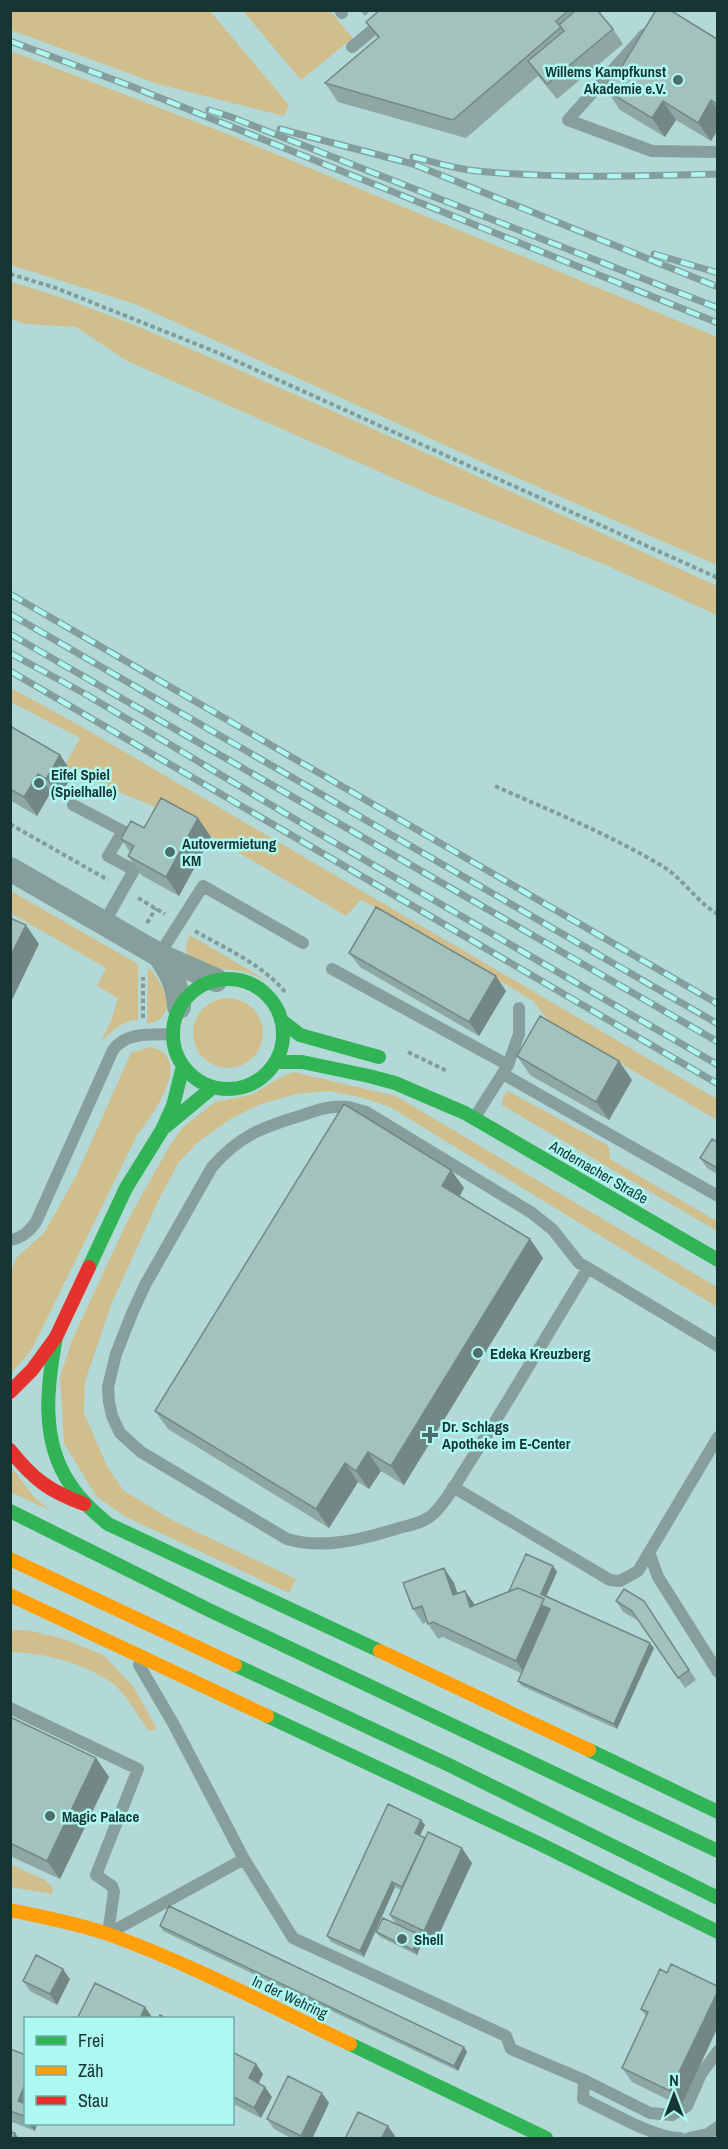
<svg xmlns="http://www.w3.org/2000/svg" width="728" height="2149" viewBox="0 0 728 2149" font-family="'Archivo Narrow',sans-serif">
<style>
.green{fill:#d1be8d}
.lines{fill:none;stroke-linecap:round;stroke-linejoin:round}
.path{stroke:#829c9a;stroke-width:4;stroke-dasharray:4.5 3;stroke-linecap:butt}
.lane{stroke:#869f9d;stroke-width:12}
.street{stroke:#869f9d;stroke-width:24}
.fast{stroke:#30b455;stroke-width:14}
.slow{stroke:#ff9f0a;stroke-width:14}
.jam{stroke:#e5322d;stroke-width:14}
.rail-casing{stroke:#839e9c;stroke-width:7}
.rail{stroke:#aef8f2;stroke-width:4.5;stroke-dasharray:14;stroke-linecap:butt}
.wall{fill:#8da7a3}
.shaded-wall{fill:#738884}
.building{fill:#a4c2bd;stroke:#738884;stroke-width:1.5}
.poi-dot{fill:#4d6e6c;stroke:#aef8f2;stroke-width:2}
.labels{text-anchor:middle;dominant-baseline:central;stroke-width:5;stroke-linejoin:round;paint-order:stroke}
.poi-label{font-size:15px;font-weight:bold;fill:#163533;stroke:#aef8f2;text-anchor:start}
.street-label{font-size:15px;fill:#163533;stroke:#aef8f2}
</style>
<rect width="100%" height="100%" fill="#b2d9d7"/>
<path class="green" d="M10 11H210L289 105 284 116 158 84 11 30Z
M243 11H330L353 38 301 80Z
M11 51 225 133 717 337V565L513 476 135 304 11 265Z
M11 282C103 308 192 350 280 388 427 452 572 520 717 586V615L608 566 430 494 127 361 76 327 26 324 11 319Z
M11 688 77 724 717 1099V1120L550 1022 533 1001 420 932 361 900 346 916 174 814 103 786 65 765 80 738 11 702Z
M11 891 138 964V1020C122 1020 112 1032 101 1041L111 1021 118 998 97 986 106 968 11 913Z
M190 935 264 979C256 976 249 973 242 971 220 968 172 968 190 935Z
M148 967C164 983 181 1018 147 1024Z
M193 1033a35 35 0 1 1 70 0a35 35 0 1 1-70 0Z
M150 1047C196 1057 152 1116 137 1135L32 1349 11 1374V1271L17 1257 44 1233 76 1176 131 1053Z
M293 1072 396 1096 717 1287V1307L390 1107 363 1098 330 1091 296 1094 261 1104 232 1118 197 1143 179 1162 159 1199 111 1305 85 1381 84 1413 107 1466 123 1490 172 1520 296 1579 289 1593 126 1517 96 1496 64 1443 60 1377 72 1340 129 1218 169 1147 182 1128 215 1102 251 1095 283 1076Z
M508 1091 607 1145 609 1148 610 1159 717 1221V1231L507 1108 502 1105C502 1098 504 1095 508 1091Z
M10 1466 35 1498 51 1511 11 1492Z
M10 1630H27L64 1639 103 1655 133 1686 157 1729 149 1731C140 1719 123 1690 112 1683 84 1663 45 1653 11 1652Z
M10 1864 45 1880 53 1888 52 1894 11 1887Z"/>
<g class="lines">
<path class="path" d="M10 274 56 288 216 352 718 578
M495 786C551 811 609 834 662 866 683 878 696 902 718 914
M10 824 108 880
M138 898 165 914
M147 923 156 908
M195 931C226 949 262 964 285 992
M143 1018V977
M408 1052 447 1071"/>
<path class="lane" d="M340 10 342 13
M644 35 568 120 652 151 718 152
M352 47 397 10
M73 805 123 831 108 856 134 870 104 923
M159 955 203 886 303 943
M332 969 508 1065
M503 1074 718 1196
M475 1117 508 1065 519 1034V1008
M10 1240C23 1238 29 1231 36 1222L113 1050C126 1031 152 1035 173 1034
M588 1268C548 1333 510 1399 469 1463 459 1478 446 1503 432 1515 423 1523 410 1525 399 1528 363 1539 324 1550 287 1539L141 1452 120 1433 112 1416 109 1402 108 1387 116 1354 133 1311 145 1285 212 1167C240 1135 263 1127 303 1115 317 1110 332 1105 348 1107 354 1108 360 1111 366 1112L532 1213 553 1230 579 1263 588 1268 718 1346
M453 1487 610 1580 620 1581 638 1571 718 1437
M649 1552 658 1577 718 1672
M139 1665 173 1723 244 1859 293 1938 506 2036 511 2049 584 2080 583 2099C609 2111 654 2138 680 2138
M10 1708 138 1769 96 1875 112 1886 114 1892 108 1933
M113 1931 244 1859
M584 2080 650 2113 672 2115 687 2106 701 2074 718 2051
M689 2138 708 2134 718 2127"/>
<path class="street" d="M10 869 159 955 216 980
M159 955C171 972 178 986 179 1007"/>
<path class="fast" d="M173 1034a55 55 0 1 1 110 0a55 55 0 1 1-110 0Z
M281 1020 300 1035 379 1057
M275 1062H302L369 1076 395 1083 465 1113 718 1260
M165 1127 213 1087
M89 1267 126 1188 162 1130 173 1106 183 1066
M56 1337C47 1386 40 1440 70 1484 80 1500 94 1512 108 1524L380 1651
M10 1511 209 1610 718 1851
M235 1665 449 1765 718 1898
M267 1716 538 1843 718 1932
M589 1750 718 1812
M350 2044 546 2138"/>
<path class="slow" d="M10 1559 235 1665
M10 1595 267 1716
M380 1651 589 1750
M10 1910C43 1917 76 1923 108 1934 191 1964 270 2006 350 2044"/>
<path class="jam" d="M10 1392 32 1370 56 1337 89 1267
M10 1450C33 1479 49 1491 84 1504"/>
<g class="rail-casing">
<path id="rail" d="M10 41 133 87 718 323
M209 110 231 117 718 308
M280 129 413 164 718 287
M413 157C434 162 456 169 477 171 557 179 637 176 718 174
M654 254 718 273
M10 594 718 1004
M10 614 718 1024
M10 634 718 1042
M10 653 87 695 313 830 718 1065
M10 671 718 1084"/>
</g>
<use href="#rail" class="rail"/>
</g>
<path class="wall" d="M360 10H371L365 16Z
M380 10H603L600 14 613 29 623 44 557 99 538 76 466 138 338 102 325 83 378 38 366 22Z
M717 39V131L711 141 676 120 665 137 620 110 607 91Z
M10 726 60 755 73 774 59 797 51 792 37 816 10 800Z
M198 818 211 837 179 896 141 875 128 856 130 852 121 839 144 828Z
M349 953 506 991 479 1036 360 967Z
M517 1056 632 1080 609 1120 530 1075Z
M717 1142V1174L707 1168 700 1158Z
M451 1170 464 1188 460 1196 530 1239 543 1258 404 1485 381 1471 369 1489 358 1482 329 1528 168 1429 155 1411Z
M553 1566 557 1572 546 1596 654 1648 617 1729 522 1686 518 1681 521 1673 443 1637 438 1639 427 1622 423 1624 413 1609 444 1568 454 1583 457 1593 465 1591 475 1605 510 1591Z
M616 1601H644L696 1680 685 1688 639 1621 623 1612Z
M10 1717 96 1758 109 1777 60 1879 10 1856Z
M425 1825 420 1836 472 1863 434 1945 423 1940 417 1955 380 1937 376 1932 396 1924 390 1915 401 1890 395 1887 364 1957 331 1942 327 1936Z
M160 1926 467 2052 458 2071 163 1931Z
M660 1969 681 2106 632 2082 622 2068 646 2016 641 2009Z
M70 1979 57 2005 30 1991 23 1981Z
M10 2049 26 2055V2124H37L35 2131 10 2121Z
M232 2052 263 2074 258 2084 272 2097 261 2118 232 2103Z
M329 2103 312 2139H293L274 2129 267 2119Z"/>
<path class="shaded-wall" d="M711 100 717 109V131L711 141 698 123Z
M663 101 676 120 665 137 652 118Z
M60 755 73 774 59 797 46 779Z
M38 774 51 792 37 816 24 797Z
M198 818 211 837 179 896 166 877Z
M26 925 39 944 10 1004V957Z
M496 976 506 991 479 1036 469 1022Z
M619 1061 632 1080 609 1120 596 1102Z
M451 1170 464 1188 455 1204 442 1186Z
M530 1239 543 1258 404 1485 391 1466Z
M368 1452 381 1471 369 1489 356 1471Z
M345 1463 358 1482 329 1528 316 1509Z
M553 1566 557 1572 545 1599 541 1594Z
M444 1568 454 1583 463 1610 453 1595Z
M465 1591 475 1605 470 1607Z
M544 1599 554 1614 526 1675 516 1661Z
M650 1643 654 1648 617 1729 614 1724Z
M96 1758 109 1777 60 1879 47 1861Z
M421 1820 425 1825 418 1839 415 1833Z
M462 1848 472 1863 434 1945 424 1931Z
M392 1882 395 1887 364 1957 360 1951Z
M420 1935 423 1940 417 1955 413 1950Z
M63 1969 70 1979 57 2005 50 1994Z
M717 1993V2029L681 2106 670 2091Z
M145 2007 152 2017V2019H140Z
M464 2047 467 2052 458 2071 454 2066Z
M256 2064 263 2074 256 2089 249 2078Z
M26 2082V2112L18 2101Z
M265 2087 272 2097 261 2118 254 2108Z
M322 2093 329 2103 312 2139H303L301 2136Z
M29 2124H37L35 2131Z
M388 2126 395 2136 394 2139H381Z
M15 2133 19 2139H13Z"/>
<path class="building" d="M380 10H569L556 21 561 27 453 120 325 83 379 37 366 22Z
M576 10H597L613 29 547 84 528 61 564 31 559 25Z
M656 10H670L717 39V104L711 100 698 123 663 101 652 118 607 91Z
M10 726 60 755 46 779 38 774 24 797 10 789Z
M161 798 198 818 166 877 128 856 134 846 121 839 131 821 144 828Z
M376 907 496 976 469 1022 349 953Z
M10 918 26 925 10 957Z
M540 1016 619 1061 596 1102 517 1056Z
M344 1104 451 1170 442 1186 530 1239 391 1466 368 1452 356 1471 345 1463 316 1509 155 1411Z
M712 1139 717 1142V1168L700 1158Z
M526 1554 553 1566 541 1594 650 1643 614 1724 518 1681 550 1609 541 1605 544 1599 518 1588 510 1591H509Z
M444 1568 453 1595 465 1591 470 1607 518 1588 544 1599 516 1661 433 1622 428 1624 422 1606 413 1609 403 1583Z
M624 1589 644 1601 689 1670 678 1678 632 1611 616 1601Z
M10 1717 96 1758 47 1861 10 1843Z
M388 1804 421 1820 415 1833 425 1838 402 1887 392 1882 360 1951 327 1936Z
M428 1832 462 1848 424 1931 390 1915Z
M169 1906 464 2047 454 2066 160 1926Z
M383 1918 420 1935 413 1950 376 1932Z
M36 1955 63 1969 50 1994 23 1981Z
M671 1964 717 1986V1993L670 2091 622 2068 648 2012 641 2009 660 1969 667 1973Z
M95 1983 145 2007 140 2019H77Z
M160 2015 167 2019H158Z
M10 2049 26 2055V2082L18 2101 26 2104V2113L24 2116 10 2111Z
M232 2052 256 2064 249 2078 265 2087 254 2108 232 2096Z
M288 2076 322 2093 301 2136 267 2119Z
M358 2112 388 2126 381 2139H345Z
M10 2132 15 2133 13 2139H10Z"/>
<g class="poi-dot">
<circle cx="678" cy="80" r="6"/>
<circle cx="39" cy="783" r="6"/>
<circle cx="170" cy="852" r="6"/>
<circle cx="478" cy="1353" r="6"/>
<path d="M427 1426h6v6h6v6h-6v6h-6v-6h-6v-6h6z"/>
<circle cx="50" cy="1816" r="6"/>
<circle cx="402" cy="1939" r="6"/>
</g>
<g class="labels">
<g class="poi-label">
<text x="666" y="71" text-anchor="end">Willems Kampfkunst<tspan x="666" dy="17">Akademie e.V.</tspan></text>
<text x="51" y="774">Eifel Spiel<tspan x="51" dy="17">(Spielhalle)</tspan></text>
<text x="182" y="843">Autovermietung<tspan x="182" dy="17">KM</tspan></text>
<text x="490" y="1353">Edeka Kreuzberg</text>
<text x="442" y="1426">Dr. Schlags<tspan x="442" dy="17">Apotheke im E-Center</tspan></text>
<text x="62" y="1816">Magic Palace</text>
<text x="414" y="1939">Shell</text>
</g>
<g class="street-label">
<text transform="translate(599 1172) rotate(30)">Andernacher Straße</text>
<text transform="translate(290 1997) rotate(25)">In der Wehring</text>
</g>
</g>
<rect width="728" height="2149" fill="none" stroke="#163533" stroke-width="24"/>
<rect x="24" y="2017" width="210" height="108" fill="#aef8f2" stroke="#71aaa6" stroke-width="1.5"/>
<rect x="36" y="2036" width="30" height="9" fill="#30b455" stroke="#71aaa6" stroke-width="1.5"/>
<text x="78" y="2047" font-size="18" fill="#163533">Frei</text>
<rect x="36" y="2066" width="30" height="9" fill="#ff9f0a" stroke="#71aaa6" stroke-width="1.5"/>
<text x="78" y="2077" font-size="18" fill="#163533">Zäh</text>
<rect x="36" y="2096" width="30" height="9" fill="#e5322d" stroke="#71aaa6" stroke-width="1.5"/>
<text x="78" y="2107" font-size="18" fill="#163533">Stau</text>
<g transform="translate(674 2095)" stroke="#aef8f2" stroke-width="4.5" paint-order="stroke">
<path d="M0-4.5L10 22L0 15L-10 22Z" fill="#163533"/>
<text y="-9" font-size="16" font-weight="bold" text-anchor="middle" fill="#163533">N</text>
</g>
</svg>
